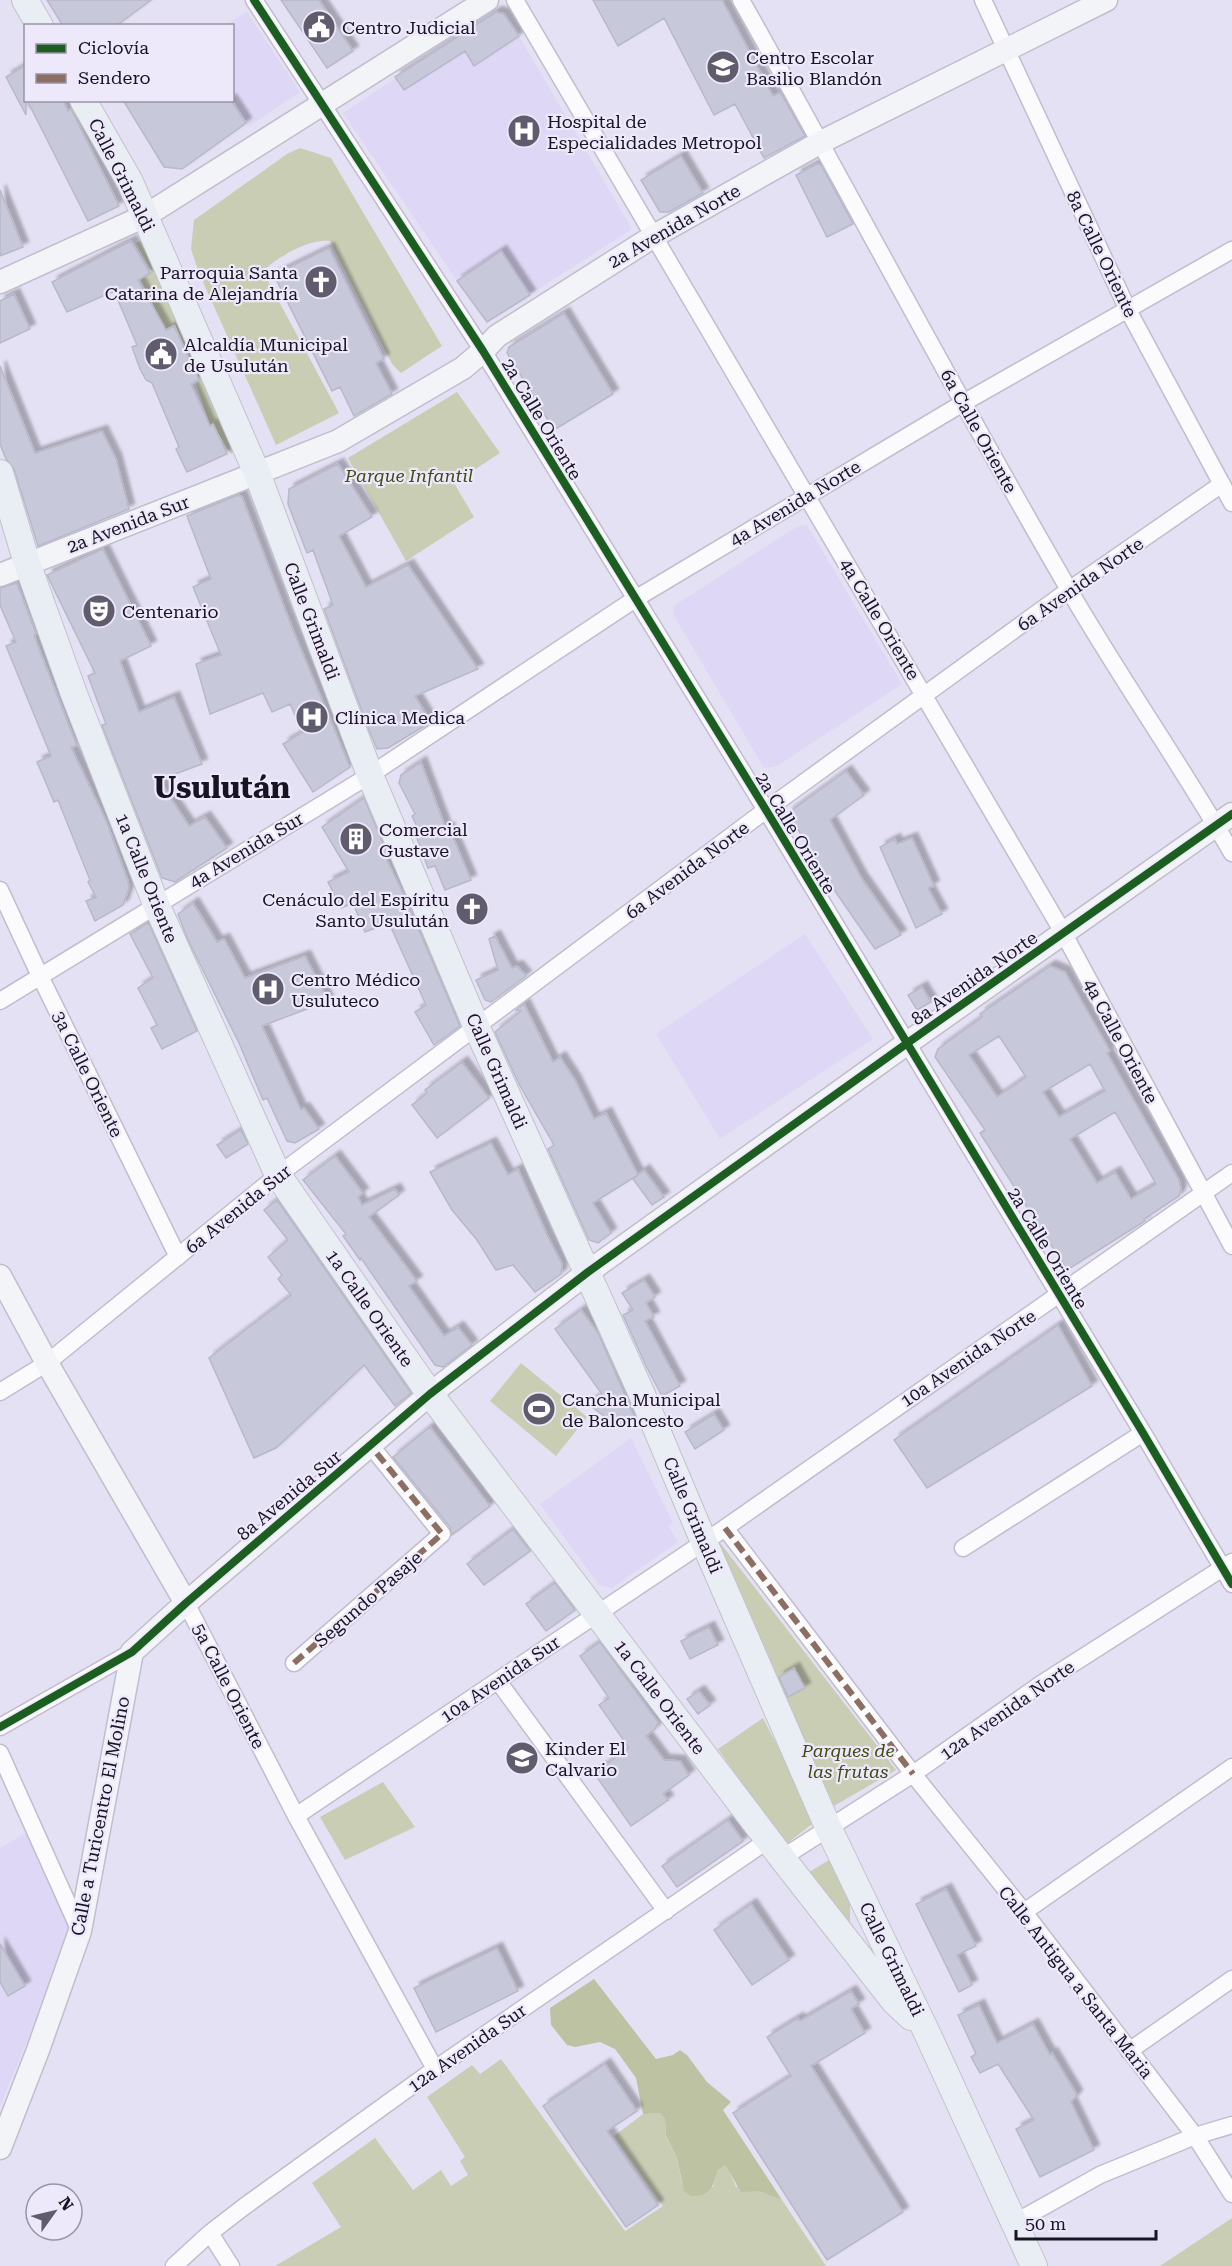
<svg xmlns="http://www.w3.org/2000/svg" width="1232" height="2266" viewBox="0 0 1232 2266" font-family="'Roboto Serif',serif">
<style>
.built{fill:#ded7f6}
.green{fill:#c9cdb4}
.forest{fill:#bdc2a2}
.building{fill:#c8c8db;stroke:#b8b8c9;stroke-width:1.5;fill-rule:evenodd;filter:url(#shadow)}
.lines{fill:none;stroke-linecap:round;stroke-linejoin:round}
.street-casing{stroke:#c1bdcd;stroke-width:19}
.secondary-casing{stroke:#c1bdcd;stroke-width:25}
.primary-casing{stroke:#c3c1cb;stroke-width:28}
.street{stroke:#fbfafd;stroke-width:16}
.secondary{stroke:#f2f4f8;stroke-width:22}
.primary{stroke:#e8eef4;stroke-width:26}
.quiet{stroke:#8d6e63;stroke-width:6;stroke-dasharray:12 6;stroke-linecap:butt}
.cycleway-casing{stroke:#ede9fb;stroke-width:11}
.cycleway{stroke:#1b5e20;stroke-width:8}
.labels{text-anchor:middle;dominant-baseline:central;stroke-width:4.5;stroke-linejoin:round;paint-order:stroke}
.poi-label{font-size:18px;fill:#191424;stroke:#ede9fb;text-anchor:start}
.street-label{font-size:18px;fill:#191424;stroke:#ede9fb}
.park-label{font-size:18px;font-style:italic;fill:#434a12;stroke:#ede9fb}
.town-label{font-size:30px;font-weight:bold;fill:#191424;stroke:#ede9fb}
</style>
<defs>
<filter id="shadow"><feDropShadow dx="5.5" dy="-5.5" stdDeviation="1.5" flood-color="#0004"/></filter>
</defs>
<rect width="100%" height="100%" fill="#e5e1f4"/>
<path class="built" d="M247 12 300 92 249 126 233 99 232 26 226 25Z
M496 12 504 14 519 36 632 229 487 322 457 281 343 113Z
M807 525 902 684 777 766 764 768 673 614 675 605 798 526Z
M805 934 873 1039 720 1139 656 1034Z
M631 1438 673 1523 668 1526 678 1542 612 1588 599 1585 540 1504Z
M26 1833 72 1931 0 2107V1848Z"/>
<path class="green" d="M300 148 331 158 442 346 401 373 392 364 330 241C308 239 280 256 264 270L270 285 339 413 276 445 199 273 191 249 194 220 287 154Z
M146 238 238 447 231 454 213 425 210 426 196 384 199 380 175 324 165 330 150 312 155 309 141 280 152 271 136 243Z
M457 392 500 453 454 483 474 517 406 561 348 458Z
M521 1363 587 1417 556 1456 490 1401Z
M714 1535 896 1770 834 1806Z
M763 1718 816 1821 785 1845 718 1749Z
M383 1782 415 1827 345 1860 320 1817Z
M832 1858 850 1894V1923L808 1873Z
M501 2059 625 2231 663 2206 614 2136 643 2114 660 2113 665 2119 666 2137 677 2158 682 2184 713 2187 718 2170 725 2166 730 2172 736 2187 759 2191 782 2200 826 2266H275L341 2227 312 2183 375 2138 413 2190 441 2170 451 2186 468 2175 460 2161 465 2157 427 2097 472 2065 480 2074Z
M1232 2218V2266H1160Z"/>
<path class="forest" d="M594 1979 656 2059 673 2055 680 2050 687 2055 707 2082 731 2102 723 2110 782 2200 759 2191 742 2192C734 2184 733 2174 725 2166L718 2170C713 2187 710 2197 691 2196L684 2191 677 2158 666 2136 665 2119 660 2113 643 2114 636 2078 615 2049 600 2042 575 2047 567 2045 551 2025 550 2008Z"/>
<path class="building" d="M47 0H151L116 26H63Z
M281 0H319L353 51 327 68Z
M593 0H722L773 96 780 92 805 136 764 158 735 104 714 115 664 18 618 46Z
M496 12 504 14 519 36 474 66 465 51 404 90 395 77Z
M26 65V115L6 77Z
M27 100H63L68 111 71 109 119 206 88 221Z
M123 100H231L246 123 182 169 164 167Z
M681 156 703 193 669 212H660L641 180Z
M817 164 821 165 853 224 827 237 796 175Z
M0 190 23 247 0 256Z
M131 241 150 273 138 280 166 330 174 326 199 380 191 384 210 426 213 424 227 454 187 472 176 449 179 447 152 383 146 380 140 369 132 347 137 345 114 291 67 312 52 282Z
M329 248 384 359 376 363 392 394 354 416 340 387 332 391 274 275Z
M501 251 530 295 487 322 457 281Z
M14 294 30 329 0 343V301Z
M564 313 613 394 554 430 507 353 509 347Z
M0 366 35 453 102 431 116 459 129 509 38 546 14 469 6 459 0 444Z
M338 464 372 517 339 536 366 587 408 565 478 669 415 696 431 722 388 748 377 749 369 730 324 609 333 605 313 550 307 553 288 504 289 489Z
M238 495 242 497 293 630 350 767 313 792 283 744 303 732 290 704 272 712 263 693 210 714 196 664 221 655 193 587 211 579 187 516Z
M103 549 151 646 120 661 139 712 174 697 202 764 159 780 189 826 205 817 227 848 175 882 162 878 102 725 106 724 88 676 95 673 47 575Z
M17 583 36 634 34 635 43 659 77 746 71 747 107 823 128 881 129 888 123 905 95 921 86 901 96 897 88 882 90 880 58 800 54 802 37 762 51 756 6 646 16 642 0 605V588Z
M421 762 446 829 449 828 471 880 445 890 435 866 428 868 417 838 422 837 412 816 415 814 399 783 401 775Z
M846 771 864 795 830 820 862 879 901 935 875 949 837 894 788 813Z
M364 798 387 853 384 854 403 893 460 1026 434 1045 415 1012 426 1005 389 923 365 932 353 903 341 908 328 882 349 872 322 827Z
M912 838 934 886 928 888 942 914 916 928 880 847 895 839 897 844Z
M193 903 217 942 224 939 245 978 305 956 328 1001 262 1026 301 1110 304 1108 319 1129 295 1143 287 1141 267 1098 263 1100 239 1043 188 940 178 914Z
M146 924H149L197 1031 162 1049 151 1028 157 1025 138 988 153 978 130 934Z
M495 936 512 968 517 966 526 976 491 1002 485 1000 476 980 498 970 489 939Z
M1050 966 1065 972 1110 1051 1107 1053 1179 1180 1181 1189 1179 1196 1144 1219 1145 1221 1067 1270 980 1133 985 1130 935 1057 938 1049 982 1017 980 1014ZM999 1036 1026 1077 997 1097 969 1055ZM1090 1064 1105 1091 1059 1117 1043 1092ZM1115 1112 1156 1184 1131 1199 1115 1172 1097 1183 1070 1139Z
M922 987 931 1002 917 1010 908 995Z
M524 1004 553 1062 560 1057 575 1080 594 1119 606 1113 638 1175 593 1203 611 1233 598 1243 589 1240 548 1149 554 1145 520 1086 495 1032 521 1011 516 1010Z
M462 1062 489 1098 437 1138 412 1105 427 1093 425 1090Z
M241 1130 248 1144 226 1158 217 1145Z
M491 1143 508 1175 518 1169 548 1237 562 1264 561 1274 535 1292 513 1265 496 1270 477 1240 452 1210 430 1172Z
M335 1156 363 1193 358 1197 362 1205 395 1189 399 1195 369 1217 417 1281 409 1286 444 1336 458 1327 472 1345 443 1367 435 1365 361 1258 360 1260 343 1236 346 1234 303 1180Z
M644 1170 664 1197 652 1205 633 1179Z
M277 1200 411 1393 395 1406 364 1365 276 1448 254 1458 209 1358 291 1295 278 1279 282 1275 268 1257 288 1240 264 1210Z
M644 1280 655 1297 646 1303 654 1317 645 1321 680 1386 662 1396 647 1368 623 1315 633 1310 622 1293Z
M581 1310 598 1333 635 1418 620 1428 588 1404 602 1394 555 1329Z
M1058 1325 1092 1386 927 1488 894 1440Z
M714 1414 724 1430 695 1449 685 1432Z
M430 1427 490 1506 452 1535 450 1527 393 1457Z
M513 1529 530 1551 484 1585 467 1564Z
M555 1583 575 1610 546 1631 526 1604Z
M709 1627 718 1645 690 1659 681 1641Z
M600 1642 658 1722 655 1729 646 1736 664 1760 680 1761 689 1775 663 1794 668 1800 631 1826 594 1773 629 1748 599 1705 609 1698 580 1656Z
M794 1668 805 1688 788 1697 779 1677Z
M699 1691 710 1705 698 1714 687 1699Z
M728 1820 743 1841 677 1887 662 1866Z
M946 1889 976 1946 957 1955 972 1985 959 1992 916 1904Z
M751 1904 789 1960 752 1985 714 1930Z
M0 1944 25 1986 8 1996 0 1982Z
M497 1948 518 1991 436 2032 414 1988Z
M851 1991 859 2004 851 2009 865 2033 811 2066 903 2212 827 2260 733 2113 791 2076 767 2037 798 2018 800 2021Z
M979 2005 997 2043 1033 2024 1050 2055 1052 2053 1077 2095 1071 2102 1094 2150 1040 2177 1016 2129 1034 2120 998 2064 980 2073 971 2057 976 2054 958 2015Z
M605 2064 637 2111 607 2131 658 2205 626 2227 543 2106Z"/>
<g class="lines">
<g class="street-casing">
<path id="street" d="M254 0 483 351 766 810 1143 1433 1232 1584
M515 0 1064 934 1232 1246
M741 0C851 195 955 394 1068 588 1120 678 1180 763 1232 853
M983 0 1128 310 1232 503
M0 890 40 976 178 1257
M0 1001 370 775 635 599 963 403 1232 250
M0 1392 47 1363 278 1175 766 810 1069 590 1222 484
M725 1528 913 1774 1024 1912 1195 2136 1232 2194
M963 1548 1143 1433
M186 1603 296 1816 435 2069
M294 1663 442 1534 371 1446
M498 1681 666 1911
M0 1727 132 1652
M0 1753 80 1931
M296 1816 725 1528 1232 1173
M782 1858 913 1774 1041 1684 1232 1562
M1024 1912 1232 1767
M1129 2051 1232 1979
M1014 2223 1100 2175 1195 2136 1232 2125
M210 2233 231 2266
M174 2266 210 2233 245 2206 435 2069 768 1840"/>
</g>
<g class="secondary-casing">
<path id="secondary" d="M0 282 145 216 487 0
M0 575 338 441 463 368 483 351 497 336 654 236 821 142 1106 0
M0 1276 47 1363 186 1603
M0 2148 38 2050 80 1931 132 1652 186 1603 430 1394 588 1272 906 1044 1232 814"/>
</g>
<g class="primary-casing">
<path id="primary" d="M25 0 40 26
M83 100 130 182 257 473 370 775 477 1028 640 1390 704 1542 828 1827 928 2035 1034 2266
M0 473 27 563 74 694 156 904 278 1175 430 1394 782 1858 894 2001 911 2017"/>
</g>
<use href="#street" class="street"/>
<use href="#secondary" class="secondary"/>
<use href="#primary" class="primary"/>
<path class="quiet" d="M725 1528 913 1774
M294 1663 442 1534 371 1446"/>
<g class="cycleway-casing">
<path id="cycleway" d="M254 0 483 351 766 810 1143 1433 1232 1584
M0 1727 132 1652 186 1603 430 1394 588 1272 906 1044 1232 814"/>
</g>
<use href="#cycleway" class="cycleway"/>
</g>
<defs>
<g id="civic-disc" transform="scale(1.725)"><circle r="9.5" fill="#605c6d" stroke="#ede9fb"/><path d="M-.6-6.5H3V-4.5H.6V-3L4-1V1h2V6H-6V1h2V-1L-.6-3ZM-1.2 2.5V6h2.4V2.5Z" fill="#fff"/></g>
<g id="school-disc" transform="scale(1.725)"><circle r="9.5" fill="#605c6d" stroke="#ede9fb"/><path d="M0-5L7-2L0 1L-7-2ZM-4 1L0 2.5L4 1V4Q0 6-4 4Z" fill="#fff"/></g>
<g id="hospital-disc" transform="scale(1.725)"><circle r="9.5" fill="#605c6d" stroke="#ede9fb"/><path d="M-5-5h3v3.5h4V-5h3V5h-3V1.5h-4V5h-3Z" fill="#fff"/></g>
<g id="church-disc" transform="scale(1.725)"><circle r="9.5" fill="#605c6d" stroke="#ede9fb"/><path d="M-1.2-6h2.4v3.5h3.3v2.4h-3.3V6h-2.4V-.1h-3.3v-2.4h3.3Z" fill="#fff"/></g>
<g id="theatre-disc" transform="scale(1.725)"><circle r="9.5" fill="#605c6d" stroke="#ede9fb"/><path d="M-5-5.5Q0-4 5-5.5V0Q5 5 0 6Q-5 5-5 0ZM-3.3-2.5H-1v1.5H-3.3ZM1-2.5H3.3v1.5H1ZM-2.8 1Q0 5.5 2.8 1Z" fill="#fff"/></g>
<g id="building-disc" transform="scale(1.725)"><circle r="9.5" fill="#605c6d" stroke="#ede9fb"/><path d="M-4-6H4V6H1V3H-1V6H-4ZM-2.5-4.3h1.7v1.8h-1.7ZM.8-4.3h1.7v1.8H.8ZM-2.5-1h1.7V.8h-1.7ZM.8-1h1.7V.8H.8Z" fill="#fff"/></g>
<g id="stadium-disc" transform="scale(1.725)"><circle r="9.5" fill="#605c6d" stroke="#ede9fb"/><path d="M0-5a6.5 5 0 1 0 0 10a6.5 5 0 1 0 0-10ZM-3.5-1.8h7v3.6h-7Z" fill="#fff"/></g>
</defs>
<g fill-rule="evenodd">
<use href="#civic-disc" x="319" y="27"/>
<use href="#school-disc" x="723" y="67"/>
<use href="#hospital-disc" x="524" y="131"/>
<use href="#church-disc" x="321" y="282"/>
<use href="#civic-disc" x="161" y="354"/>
<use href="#theatre-disc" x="99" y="611"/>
<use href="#hospital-disc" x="312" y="717"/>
<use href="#building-disc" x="356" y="839"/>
<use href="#church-disc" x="472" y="909"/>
<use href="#hospital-disc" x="268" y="989"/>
<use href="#stadium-disc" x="539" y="1409"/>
<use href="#school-disc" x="522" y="1758"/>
</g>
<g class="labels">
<g class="poi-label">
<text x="342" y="27">Centro Judicial</text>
<text x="746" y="57">Centro Escolar<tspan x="746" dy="21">Basilio Blandón</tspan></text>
<text x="547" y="121">Hospital de<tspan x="547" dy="21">Especialidades Metropol</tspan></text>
<text x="298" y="272" text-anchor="end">Parroquia Santa<tspan x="298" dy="21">Catarina de Alejandría</tspan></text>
<text x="184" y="344">Alcaldía Municipal<tspan x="184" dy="21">de Usulután</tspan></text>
<text x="122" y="611">Centenario</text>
<text x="335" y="717">Clínica Medica</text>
<text x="379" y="829">Comercial<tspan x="379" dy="21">Gustave</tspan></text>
<text x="449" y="899" text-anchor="end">Cenáculo del Espíritu<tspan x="449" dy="21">Santo Usulután</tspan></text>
<text x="291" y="979">Centro Médico<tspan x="291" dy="21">Usuluteco</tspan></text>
<text x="562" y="1399">Cancha Municipal<tspan x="562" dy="21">de Baloncesto</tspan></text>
<text x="545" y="1748">Kinder El<tspan x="545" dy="21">Calvario</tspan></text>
</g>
<g class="street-label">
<text transform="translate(122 175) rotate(63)">Calle Grimaldi</text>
<text transform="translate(674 226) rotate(-30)">2a Avenida Norte</text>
<text transform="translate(1102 254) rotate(64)">8a Calle Oriente</text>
<text transform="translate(542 419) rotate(59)">2a Calle Oriente</text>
<text transform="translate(979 431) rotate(61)">6a Calle Oriente</text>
<text transform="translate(795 503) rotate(-31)">4a Avenida Norte</text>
<text transform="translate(128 524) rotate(-21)">2a Avenida Sur</text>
<text transform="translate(1080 584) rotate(-35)">6a Avenida Norte</text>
<text transform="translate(880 619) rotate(59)">4a Calle Oriente</text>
<text transform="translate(312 621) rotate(69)">Calle Grimaldi</text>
<text transform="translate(796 833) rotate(59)">2a Calle Oriente</text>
<text transform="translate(246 850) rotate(-31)">4a Avenida Sur</text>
<text transform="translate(687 870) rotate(-37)">6a Avenida Norte</text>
<text transform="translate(147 878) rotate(68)">1a Calle Oriente</text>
<text transform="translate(974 978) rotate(-35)">8a Avenida Norte</text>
<text transform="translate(1121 1041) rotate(62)">4a Calle Oriente</text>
<text transform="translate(497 1071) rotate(66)">Calle Grimaldi</text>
<text transform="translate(88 1074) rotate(64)">3a Calle Oriente</text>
<text transform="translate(238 1209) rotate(-39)">6a Avenida Sur</text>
<text transform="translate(1048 1248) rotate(59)">2a Calle Oriente</text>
<text transform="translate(370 1308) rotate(55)">1a Calle Oriente</text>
<text transform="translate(968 1358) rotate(-34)">10a Avenida Norte</text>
<text transform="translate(289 1495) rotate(-40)">8a Avenida Sur</text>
<text transform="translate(693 1515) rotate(67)">Calle Grimaldi</text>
<text transform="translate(368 1599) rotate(-41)">Segundo Pasaje</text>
<text transform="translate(500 1679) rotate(-34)">10a Avenida Sur</text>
<text transform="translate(229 1686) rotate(63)">5a Calle Oriente</text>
<text transform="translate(660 1697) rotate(53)">1a Calle Oriente</text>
<text transform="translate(1007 1710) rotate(-35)">12a Avenida Norte</text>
<text transform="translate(100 1816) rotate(-79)">Calle a Turicentro El Molino</text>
<text transform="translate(892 1959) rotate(64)">Calle Grimaldi</text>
<text transform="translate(1076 1982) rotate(52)">Calle Antigua a Santa Maria</text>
<text transform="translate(467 2048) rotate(-35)">12a Avenida Sur</text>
</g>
<g class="park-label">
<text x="409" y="475">Parque Infantil</text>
<text x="848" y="1750">Parques de<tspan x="848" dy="21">las frutas</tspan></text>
</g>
<g class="town-label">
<text x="222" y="787">Usulután</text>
</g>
</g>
<rect x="24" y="24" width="210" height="78" fill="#ede9fb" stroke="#9894a5" stroke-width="1.5"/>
<rect x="36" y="44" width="30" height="9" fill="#1b5e20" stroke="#9894a5" stroke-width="1.5"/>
<text x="78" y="54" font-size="18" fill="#191424">Ciclovía</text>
<rect x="36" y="74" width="30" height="9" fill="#8d6e63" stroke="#9894a5" stroke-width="1.5"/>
<text x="78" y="84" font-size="18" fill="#191424">Sendero</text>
<g transform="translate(54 2212) rotate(56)"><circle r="28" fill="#ede9fb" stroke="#9894a5" stroke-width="1.5"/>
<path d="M0-4.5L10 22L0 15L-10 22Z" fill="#605c6d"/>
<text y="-9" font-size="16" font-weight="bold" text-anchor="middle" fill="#191424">N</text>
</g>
<path d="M1016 2230v9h140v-9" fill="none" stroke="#191424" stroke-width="3"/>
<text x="1025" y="2230" font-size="18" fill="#191424" stroke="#ede9fb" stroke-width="4.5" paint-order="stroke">50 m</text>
</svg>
